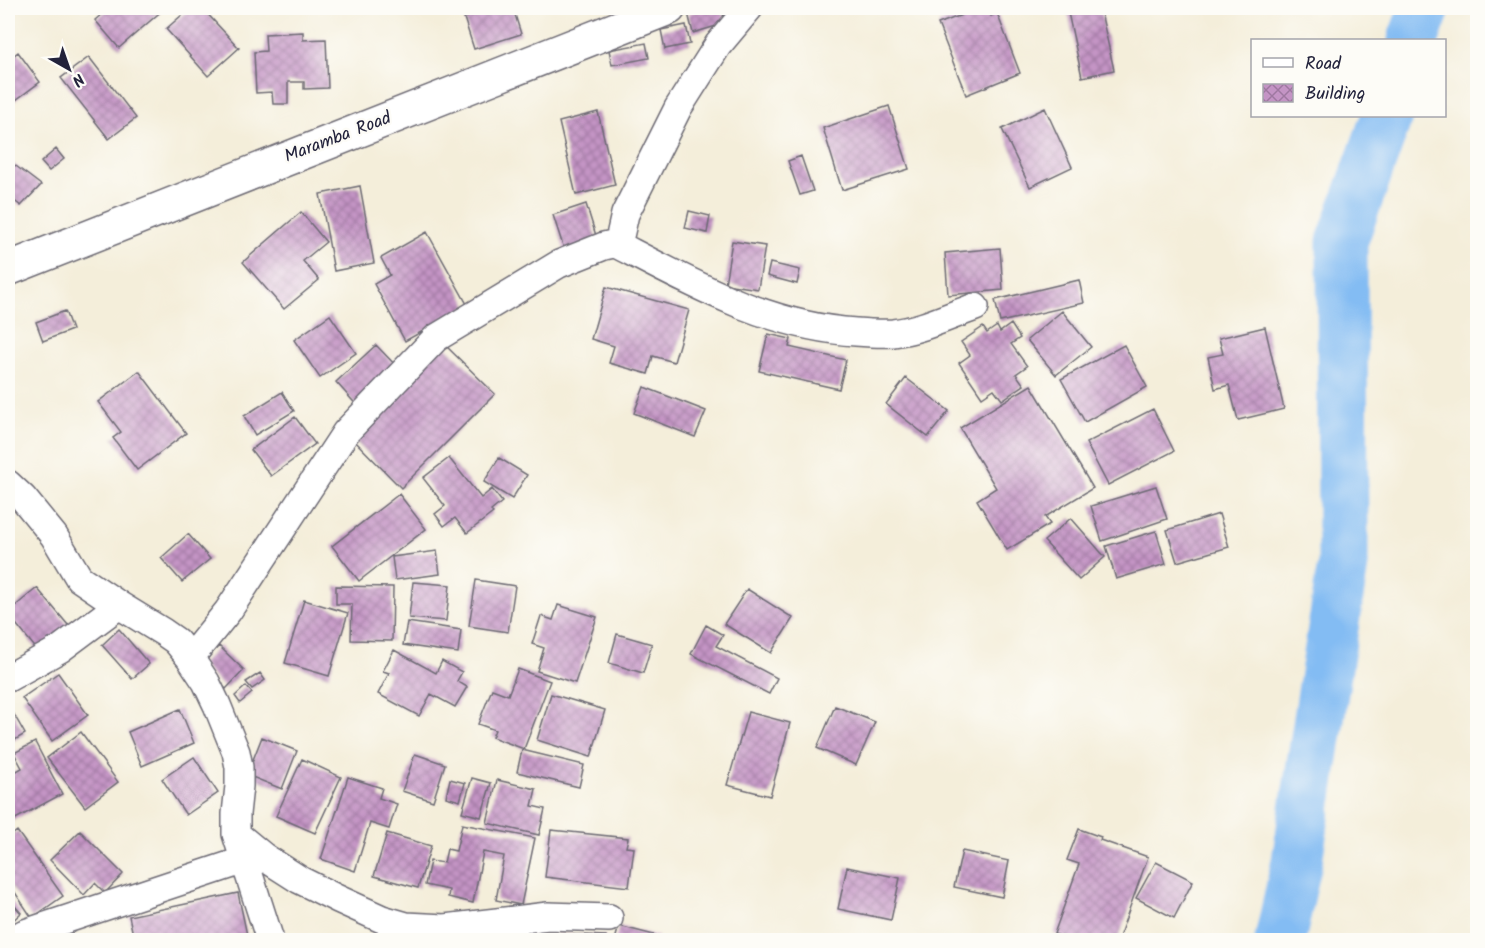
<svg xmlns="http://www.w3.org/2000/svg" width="1485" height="948" viewBox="0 0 1485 948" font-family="Kalam,sans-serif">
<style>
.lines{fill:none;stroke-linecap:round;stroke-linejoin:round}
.river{stroke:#83bcf3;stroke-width:51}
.building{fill:url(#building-cross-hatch)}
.minor-casing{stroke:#6c6973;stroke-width:30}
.tertiary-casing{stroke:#6c6973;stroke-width:36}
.minor{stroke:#fff;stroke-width:27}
.tertiary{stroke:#fff;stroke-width:33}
.labels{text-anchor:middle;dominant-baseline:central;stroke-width:5;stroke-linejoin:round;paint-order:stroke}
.street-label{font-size:18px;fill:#22223b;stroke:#fdfcf7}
</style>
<defs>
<pattern id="building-cross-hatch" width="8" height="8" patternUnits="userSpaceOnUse" patternTransform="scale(1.5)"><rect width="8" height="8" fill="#c494c5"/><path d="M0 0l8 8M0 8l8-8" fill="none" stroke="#9f78a1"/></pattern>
</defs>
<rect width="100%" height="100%" fill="#fdfcf7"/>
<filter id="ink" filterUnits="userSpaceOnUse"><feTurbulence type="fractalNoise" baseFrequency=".0167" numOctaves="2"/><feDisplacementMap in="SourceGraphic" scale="12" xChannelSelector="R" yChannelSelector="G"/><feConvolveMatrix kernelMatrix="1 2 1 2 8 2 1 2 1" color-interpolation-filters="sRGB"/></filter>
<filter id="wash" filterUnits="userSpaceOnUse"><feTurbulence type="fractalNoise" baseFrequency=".008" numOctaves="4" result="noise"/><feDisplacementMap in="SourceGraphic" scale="24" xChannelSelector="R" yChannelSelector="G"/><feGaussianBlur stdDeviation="1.35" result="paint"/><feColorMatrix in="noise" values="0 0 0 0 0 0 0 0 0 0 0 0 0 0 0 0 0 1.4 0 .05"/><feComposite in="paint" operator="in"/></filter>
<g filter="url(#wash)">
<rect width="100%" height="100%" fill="#f4eeda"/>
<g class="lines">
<path class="river" d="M1413 40 1425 8
M1280 940 1297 861 1343 564 1342 242 1387 116"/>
</g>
<g id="blocks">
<path class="building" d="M109 8H165L119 48 95 20Z
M190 8H202L239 48 208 76 166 29Z
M495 8H513L521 34 474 49 464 18Z
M707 8H721L726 23 693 33 688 13Z
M980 8H988L991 16 997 13 1020 73 966 95 938 24Z
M1067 8H1100L1114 70 1082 77Z
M686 25 690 44 665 49 661 30Z
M303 32V40L326 39 328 88 304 89V82H288V104H273L272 92 256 93 254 52 266 51 265 34Z
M646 43 649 58 612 65 609 50Z
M18 52 40 82 9 105 8 103V60Z
M89 57 136 118 109 139 61 78Z
M889 106 909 169 842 190 823 128Z
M1045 108 1072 167 1030 187 1002 129Z
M598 112 615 185 576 195 559 122Z
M56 149 64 159 49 171 41 162Z
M801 156 813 191 800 195 788 161Z
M8 160 41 185 21 206 8 196Z
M360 186 374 263 334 271 320 194Z
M586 204 598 242 565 252 553 215Z
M689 211 710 216 707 233 685 228Z
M301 212 326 242 303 261 319 280 284 309 243 262Z
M427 232 468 306 405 341 374 284 390 275 381 258Z
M732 241 765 246 758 289 725 284Z
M1000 248 1003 290 948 295 945 253Z
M770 263 800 270 797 284 767 276Z
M1079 280 1084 303 1000 322 995 300Z
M606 287 689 310 674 362 653 356 648 374 609 363 614 346 591 339Z
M65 311 72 330 43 341 36 322Z
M1062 311 1091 347 1056 375 1027 340Z
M330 315 356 353 320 378 294 340Z
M1011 324 1020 338 1011 344 1027 366 1016 374 1024 385 1002 400 994 389 982 397 959 363 970 355 961 342 983 327 987 333 997 326 1000 332Z
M1265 327 1284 409 1238 420 1229 385 1215 389 1208 357 1223 354 1219 338Z
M768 334 791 339 789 347 846 360 839 389 759 371Z
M442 342 495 394 401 488 349 435Z
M376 345 401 371 360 409 336 382Z
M1124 345 1147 387 1085 422 1061 379Z
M139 371 186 433 137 470 113 438 121 432 98 402Z
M906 378 949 411 928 437 886 404Z
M1031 385 1093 488 1045 517 1050 524 1007 550 977 500 996 488 960 428Z
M644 387 706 411 695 437 634 413Z
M282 392 294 411 255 435 244 416Z
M1153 409 1174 451 1108 485 1086 443Z
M295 417 315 444 271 476 251 450Z
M449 458 481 498 492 489 502 502 491 511 493 513 467 533 455 518 444 526 435 514 445 506 423 478Z
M499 458 527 475 512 499 484 482Z
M1156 486 1167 519 1102 541 1091 506Z
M399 494 426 529 359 581 332 546Z
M1219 514 1229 547 1177 562 1167 530Z
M1071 518 1105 557 1079 580 1044 541Z
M1156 531 1166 564 1116 579 1106 546Z
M188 534 210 559 182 582 161 558Z
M437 551 440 574 395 580 392 557Z
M476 580 515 586 508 632 469 626Z
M413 582 450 585 446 621 409 618Z
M336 586 393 587 392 641 351 640 352 604H336Z
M37 588 73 631 42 656 8 614V612Z
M747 589 793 618 771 653 724 624Z
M304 600 348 613 329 676 285 663Z
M558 605 597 617 575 683 537 671 544 648 532 644 541 616 553 620Z
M407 622 461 630 458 653 403 645Z
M706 625 723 635 716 646 777 678 769 694 691 654Z
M119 629 149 664 132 679 102 645Z
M617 634 652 644 643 673 609 663Z
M219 646 244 670 226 689 201 665Z
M394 650 436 673 442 661 462 672 457 681 467 687 455 707 431 694 419 716 378 694 389 673 383 671Z
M518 669 550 681 524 749 492 737 495 730 478 724 492 689 508 695Z
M58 673 88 715 52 741 22 698Z
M260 673 265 680 252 689 246 682Z
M246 686 252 693 240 703 235 696Z
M551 694 605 710 591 757 537 740Z
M8 704 25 734 8 744Z
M835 706 875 722 856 765 817 748Z
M180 709 194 743 142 766 128 732Z
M748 712 790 723 770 796 727 785Z
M81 732 118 782 85 807 47 758Z
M262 737 297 751 282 789 247 775Z
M35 742 62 794 8 823V776L22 768 14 753Z
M522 750 584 765 579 787 517 772Z
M415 754 445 764 433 801 402 791Z
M194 757 218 793 186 815 162 779Z
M302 759 341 777 315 833 276 816Z
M348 777 382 788 379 798 397 804 389 829 370 823 355 871 321 859Z
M472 778 491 783 481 817 462 812Z
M450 779 465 783 460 801 446 797Z
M497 780 536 789 532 806 545 809 539 835 487 823Z
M462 824 535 838 521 905 496 900 504 856 483 852 473 903 448 897 449 890 425 885 430 861 444 863 447 849 456 851Z
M1079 829 1101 837 1100 840 1148 857 1118 940H1073L1054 934 1079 864 1067 860Z
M551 830 628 838 626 847 634 848 629 887 545 877Z
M17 831 63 896 32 918 8 882V838Z
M80 831 123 874 105 893 95 883 84 895 50 860Z
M387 833 431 846 418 888 374 876Z
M962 851 1009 861 1002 897 954 887Z
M1156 862 1193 881 1174 918 1136 898Z
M847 867 900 878 891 920 838 909Z
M238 893 248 940H134L129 916Z
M8 898 21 913 8 925Z
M619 926 658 936 657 940H615Z
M557 934 606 936V940H556Z"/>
</g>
</g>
<g filter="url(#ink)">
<use href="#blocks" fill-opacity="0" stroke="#6c6973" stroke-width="1.5"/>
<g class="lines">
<g class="minor-casing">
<path id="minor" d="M618 245 625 214 678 108 718 45 749 8
M8 484 23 498 54 536 79 578 119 605 163 632 176 641 190 658 206 682 217 705 236 752 239 767V786L236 814V834L270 940
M190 658 228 611 346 432 436 338 559 264 604 246 613 244 618 245C693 284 770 327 856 332 868 333 881 334 893 333 921 330 949 316 975 307
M8 678 60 649 119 605
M236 834 264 857 300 880 338 899 382 919 406 926 445 928 548 916 609 918
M12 940 25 933 245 860"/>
</g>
<g class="tertiary-casing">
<path id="tertiary" d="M8 269 669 8"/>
</g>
<use href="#minor" class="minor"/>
<use href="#tertiary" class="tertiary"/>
</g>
</g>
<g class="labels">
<g class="street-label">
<text transform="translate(338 138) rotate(-21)">Maramba Road</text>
</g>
</g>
<rect width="1485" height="948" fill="none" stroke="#fdfcf7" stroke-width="30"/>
<rect x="1251" y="39" width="195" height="78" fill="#fdfcf7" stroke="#a5a5ac" stroke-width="1.5"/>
<rect x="1263" y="58" width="30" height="9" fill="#ffffff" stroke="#a5a5ac" stroke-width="1.5"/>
<text x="1305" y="69" font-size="18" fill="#22223b">Road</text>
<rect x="1263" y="84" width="30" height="18" fill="url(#building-cross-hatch)" stroke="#a5a5ac" stroke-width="1.5"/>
<text x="1305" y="99" font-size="18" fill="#22223b">Building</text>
<g transform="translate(69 69) rotate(140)" stroke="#fdfcf7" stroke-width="4.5" paint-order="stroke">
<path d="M0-4.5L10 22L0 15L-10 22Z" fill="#22223b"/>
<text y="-9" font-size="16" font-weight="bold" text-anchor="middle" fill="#22223b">N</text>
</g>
</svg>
